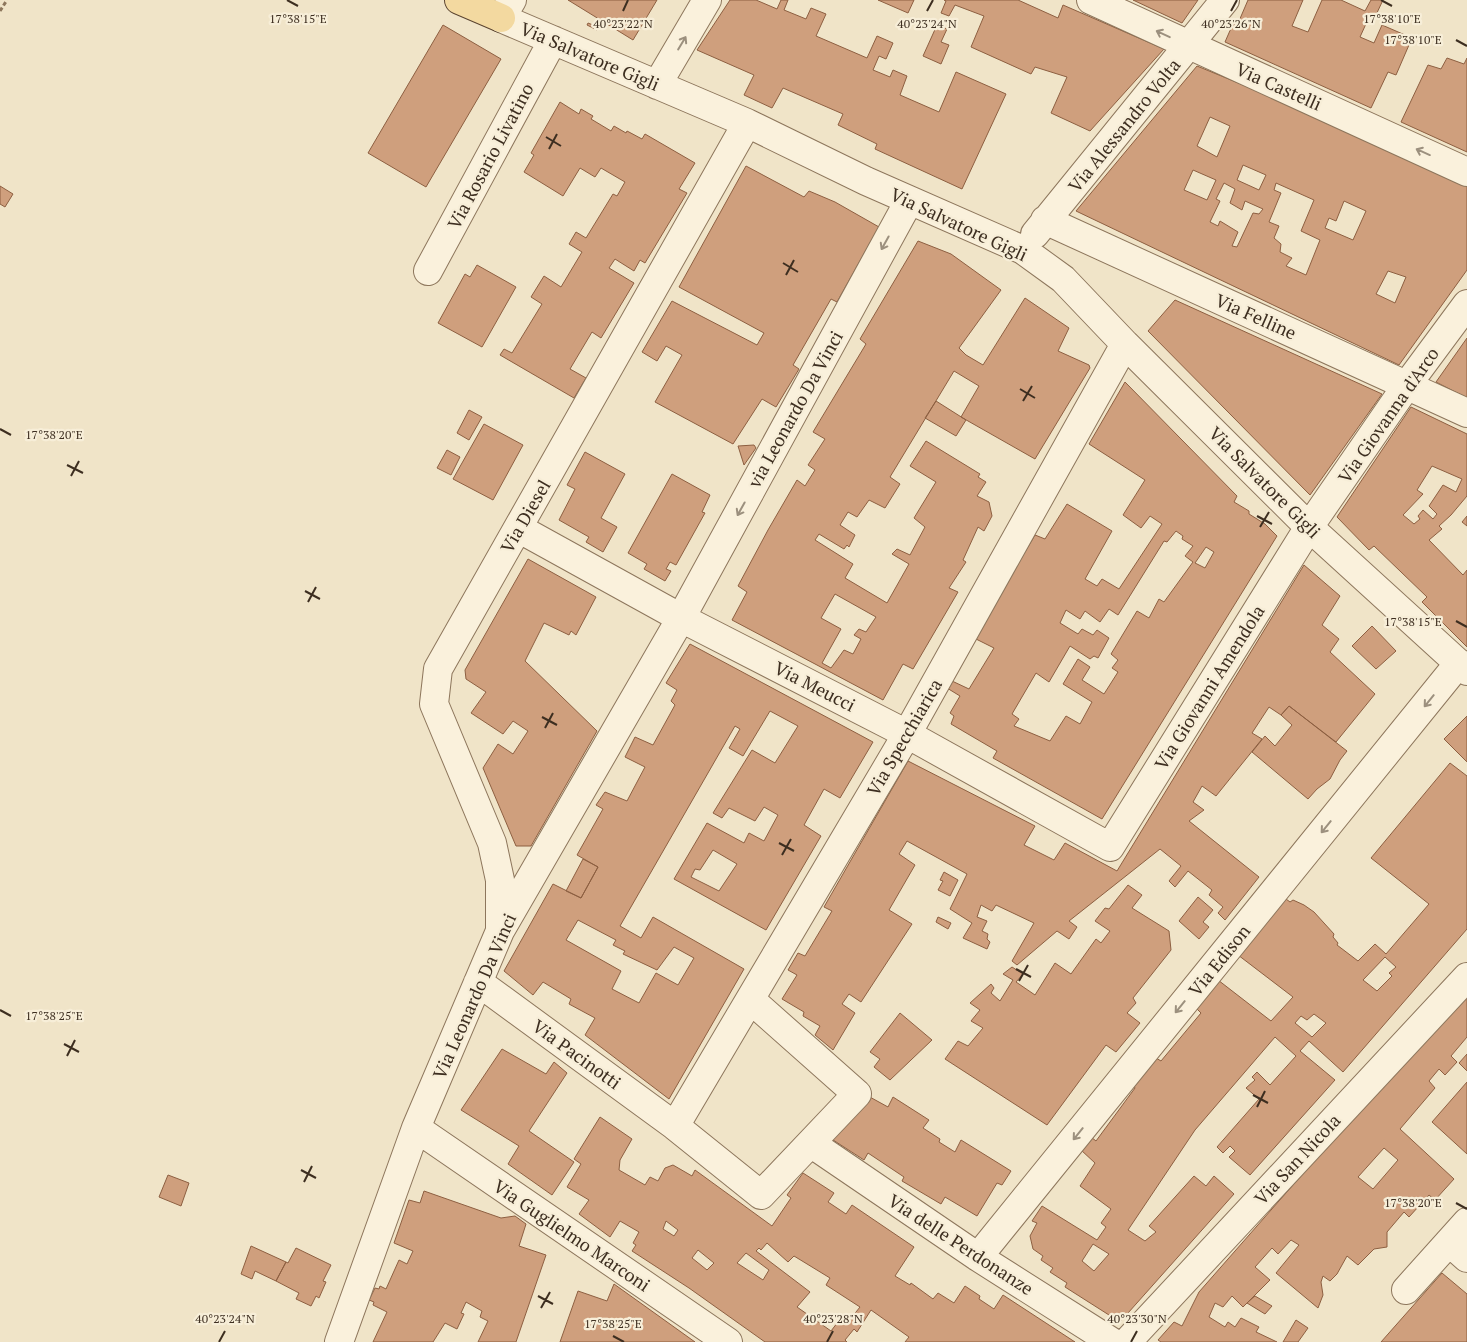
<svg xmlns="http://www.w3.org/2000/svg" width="1467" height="1342" viewBox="0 0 1467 1342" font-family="'PT Serif',serif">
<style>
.building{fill:#cf9f7d;stroke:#8d5f41;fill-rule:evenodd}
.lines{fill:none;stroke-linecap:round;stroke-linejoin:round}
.minor-casing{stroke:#8d765c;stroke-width:30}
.major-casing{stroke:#5b4430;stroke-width:30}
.path{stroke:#8d765c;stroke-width:3;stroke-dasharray:4 2.5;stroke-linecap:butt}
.minor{stroke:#faf1dc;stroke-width:28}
.major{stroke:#f3d9a0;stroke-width:28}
.oneway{stroke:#9c907e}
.ticks{fill:none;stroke:#3d2e20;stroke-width:2}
.labels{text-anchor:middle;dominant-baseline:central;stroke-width:4.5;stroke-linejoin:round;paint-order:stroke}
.street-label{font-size:18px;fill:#3d2e20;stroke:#f7eed8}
.ticks-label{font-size:12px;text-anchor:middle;fill:#3d2e20;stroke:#f7eed8;stroke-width:4.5;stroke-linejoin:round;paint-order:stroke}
</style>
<rect width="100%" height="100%" fill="#f0e4c8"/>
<path class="building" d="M568 0H657L633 40Z
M730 0H756L777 9 781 0H788L784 10 806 19 811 8 826 14 816 36 867 58 877 36 893 43 886 59 879 56 873 70 890 77 893 70 907 76 900 95 939 112 956 72 1006 94 962 189 875 149 877 144 838 125 843 114 783 88 772 108 744 95 754 75 697 50Z
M878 0H914L908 13Z
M944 0H1018L1058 18 1063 5 1164 49 1090 131 1051 113 1067 77 1035 67 1031 74 971 47 984 16 955 5 949 16 941 13 946 1Z
M1133 0H1198L1182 23Z
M1248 0H1303L1292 26 1308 32 1322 0H1341L1365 11 1371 0H1383L1375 17 1370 15 1360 37 1374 43 1382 25 1412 38 1396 75 1388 72 1371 108 1225 42 1232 26 1239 21Z
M588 23 598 27 597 30 587 25Z
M443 25 501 59 426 187 368 153Z
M937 25 947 29 941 42 949 45 941 64 923 56Z
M1447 58 1464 64 1467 58V152L1401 122 1428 65 1441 69Z
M1197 66 1309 112 1467 186V270L1399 365 1076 211ZM1210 117 1230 126 1217 157 1197 146ZM1243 165 1266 175 1259 190 1237 180ZM1193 170 1216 180 1207 200 1184 190ZM1224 183 1235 189 1230 203 1242 210 1245 201 1263 209 1259 214 1253 213 1237 247 1232 246 1238 232 1220 221 1218 226 1210 222 1220 201 1216 199ZM1276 183 1314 200 1301 231 1320 240 1306 275 1286 266 1292 258 1280 252 1281 244 1274 238 1279 226 1269 222 1281 193 1274 190ZM1344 201 1366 211 1353 240 1325 228 1329 218 1336 221ZM1388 271 1406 277 1395 303 1376 294Z
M560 102 579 114 581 109 593 116 591 119 611 131 614 126 626 133 627 131 642 139 645 134 695 163 679 189 687 193 645 263 640 260 634 271 615 259 609 268 634 283 601 338 592 332 570 369 586 378 574 398 500 355 504 349 512 353 542 304 531 297 544 276 561 287 582 252 569 244 576 232 586 238 613 194 617 196 625 182 601 168 595 177 580 168 563 196 524 172 534 155 531 153Z
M746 166 804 197 809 191 835 202 879 227 837 302 831 299 793 365 799 369 776 407 762 399 733 444 655 402 682 355 666 346 657 361 642 352 672 301 757 345 764 333 679 287Z
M0 186 13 194 5 207 0 204Z
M918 241 951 254 1001 290 959 348 966 355 983 365 1025 298 1069 328 1058 351 1089 365 1090 368 1035 459 961 417 979 386 954 371 890 477 900 484 885 508 869 500 857 517 848 512 840 525 855 535 849 547 847 545 844 549 819 534 815 540 853 564 845 578 887 603 909 564 892 554 897 549 910 555 925 527 914 518 936 482 910 466 926 441 980 474 978 477 986 482 977 496 989 502 992 516 984 531 978 527 963 560 966 562 949 588 958 592 913 669 903 664 883 700 732 620 747 592 738 586 768 530 797 480 805 486 815 470 808 465 825 439 813 432 866 344 860 339ZM835 594 876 617 866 632 859 629 854 635 861 639 853 654 844 650 831 668 822 663 841 629 821 618Z
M477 265 516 287 482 347 438 323 465 274 470 277Z
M1175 300 1382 394 1310 495 1148 331Z
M1467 338V398L1436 382Z
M1125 382 1237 496 1234 502 1249 511V514L1265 524 1277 536 1102 819 993 758 997 751 951 724 954 716 950 713 960 696 947 688 952 681 969 689 994 648 974 638 1035 535 1045 539 1067 504 1112 531 1085 579 1097 586 1102 579 1119 589 1162 524 1150 516 1141 528 1123 515 1145 480 1089 444ZM1176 531 1183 536 1182 539 1193 546 1185 556 1193 562 1164 602 1159 599 1149 618 1137 611 1111 654 1118 660 1112 668 1118 672 1104 694 1082 680 1090 667 1078 659 1063 684 1092 702 1080 724 1066 716 1050 741 1014 726 1019 719 1012 714 1036 673 1049 682 1070 646 1090 659 1094 656 1098 658 1109 638 1097 630 1093 635 1082 629 1078 634 1060 623 1066 610 1080 619 1085 611 1100 622 1109 609 1118 615 1164 541 1167 542ZM1206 547 1214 552 1205 568 1195 563Z
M936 401 966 420 956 436 925 418Z
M1411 407 1467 434V496L1451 515 1439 526 1442 529 1429 540 1463 575 1467 570V647L1422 602 1427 597 1374 546 1369 550 1337 517ZM1432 466 1462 479 1456 492 1443 485 1429 506 1437 514 1433 519 1423 510 1418 516 1420 519 1414 524 1403 515 1423 494 1417 490Z
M469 410 482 417 469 440 457 433Z
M484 424 523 445 493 500 453 479Z
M754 445 756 448 744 465 738 446Z
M447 450 460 457 451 475 437 468Z
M585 452 625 474 601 518 617 527 603 552 586 542 589 537 559 520 575 489 567 485Z
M672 474 710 495 702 512 705 513 676 565 670 562 666 569 671 571 665 581 644 569 647 564 628 553Z
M1467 516V526L1462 522Z
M528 559 596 597 576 635 571 631 569 635 544 623 525 661 597 731 531 846H516L483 768 498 744 513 754 528 731 513 721 503 734 471 713 486 692 466 679 465 670Z
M1304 565 1340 596 1322 625 1339 639 1330 652 1375 694 1336 742 1289 706 1281 715 1269 707 1252 733 1262 739 1216 796 1202 786 1193 802 1204 810 1189 821 1259 877 1225 920 1218 913 1223 907 1209 895 1212 890 1188 871 1175 887 1169 881 1181 866 1160 849 1069 921 1077 927 1069 939 1057 931 1017 965 1012 961 1034 923 996 905 992 911 981 905 977 917 987 921 982 931 988 934 987 939 990 942 987 949 963 938 972 923 950 909 967 874 907 841 899 854 915 865 889 910 912 924 861 1002 849 994 842 1004 855 1013 833 1050 815 1035 820 1026 803 1016 804 1012 782 999 797 975 788 970 798 953 805 956 832 911 824 907 908 761 1035 826 1024 845 1054 860 1065 843 1117 871Z
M1372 626 1396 651 1376 669 1352 646Z
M690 644 873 742 840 798 824 789 804 825 821 836 766 930 674 879 707 823 744 843 749 833 764 841 778 815 764 807 755 821 729 808 722 818 713 813 752 750 775 763 798 726 770 711 743 756 729 748 740 729 735 726 620 926 641 938 653 917 744 969 669 1099 585 1035 595 1018 569 1004 571 999 543 982 533 995 504 971 553 884 581 898 598 867 577 855 603 809 596 805 605 792 627 801 645 767 625 757 635 737 653 745 675 705 671 701 677 690 666 683ZM713 850 737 864 719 891 691 877 695 869 700 870ZM578 920 616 940 613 945 625 951 623 954 657 970 674 947 694 958 678 985 656 973 639 1003 612 989 621 971 566 940Z
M1289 706 1347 751 1340 760 1330 779 1317 789 1308 799 1252 752 1265 736 1275 746 1292 725 1281 715Z
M1467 716V762L1444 739Z
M1450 763 1467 776V929L1343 1072 1309 1041 1300 1051 1335 1080 1250 1175 1229 1157 1235 1151 1230 1146 1223 1153 1217 1147 1259 1099 1246 1088 1255 1080 1252 1077 1257 1072 1270 1085 1296 1056 1275 1037 1195 1130 1128 1230 1145 1241 1156 1232 1149 1226 1194 1176 1206 1186 1214 1176 1234 1194 1120 1322 1065 1287 1067 1283 1050 1272 1053 1268 1041 1260 1043 1256 1033 1249 1030 1236 1037 1223 1032 1221 1042 1206 1097 1240 1106 1227 1101 1223 1111 1209 1080 1186 1095 1163 1081 1150 1091 1137 1096 1141 1135 1088 1134 1086 1156 1058 1161 1061 1201 1013 1196 1008 1218 980 1271 1021 1293 997 1238 955 1286 899 1290 902 1293 900 1304 905 1314 912 1334 934 1333 937 1338 943 1337 945 1358 961 1375 944 1386 954 1429 904 1371 858ZM1385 957 1396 967 1389 973 1392 976 1377 991 1363 980ZM1314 1014 1326 1023 1312 1037 1295 1023 1301 1016 1307 1020ZM1093 1244 1109 1254 1094 1271 1082 1261Z
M583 859 598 867 581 898 566 891Z
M944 872 958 880 950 896 938 890 943 881 940 880Z
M1128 885 1142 895 1132 908 1169 931 1171 950 1133 998 1136 1003 1127 1013 1140 1023 1116 1052 1106 1045 1047 1125 945 1059 958 1041 968 1046 983 1028 971 1021 980 1010 970 1003 991 984 994 988 991 993 1000 1001 1013 980 1003 974 1012 967 1023 974 1016 982 1035 995 1055 963 1071 974 1096 939 1101 943 1110 931 1095 921 1105 908 1109 909Z
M1198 897 1213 910 1203 922 1209 927 1199 939 1179 921Z
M938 917 951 923 948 929 936 922Z
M1467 987V1037L1451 1056 1457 1062 1445 1075 1439 1069 1429 1081 1435 1088 1400 1129 1454 1179 1435 1200 1429 1195 1409 1217 1404 1212 1387 1232V1247L1374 1249 1358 1265 1347 1256 1337 1274 1330 1281 1323 1276 1321 1282 1323 1295 1318 1308 1276 1273 1299 1245 1291 1240 1278 1254 1272 1248 1255 1267 1270 1280 1243 1307 1232 1296 1223 1307 1215 1303 1209 1317 1225 1327 1228 1322 1235 1327 1241 1318 1259 1327 1256 1332 1277 1342H1161L1158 1340 1174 1322 1182 1326 1199 1292ZM1384 1148 1398 1160 1373 1189 1358 1177Z
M900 1013 932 1040 890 1080 874 1067 880 1059 870 1052Z
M502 1049 546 1074 554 1062 567 1073 529 1131 574 1162 552 1195 508 1164 519 1146 461 1110Z
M1467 1054V1071L1459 1063Z
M1467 1082V1154L1432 1122Z
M868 1096 888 1107 893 1097 929 1120 923 1128 940 1139 939 1142 955 1152 961 1140 1011 1171 1002 1185 997 1183 977 1216 945 1197 941 1204 902 1181 904 1177 868 1153 864 1160 830 1138Z
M600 1117 632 1139 620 1160 619 1170 645 1185 650 1177 658 1181 665 1168 673 1165 692 1176 695 1170 772 1226 791 1198 787 1195 803 1173 834 1193 828 1202 846 1214 852 1205 914 1247 895 1276 910 1285 911 1283 933 1299 938 1293 954 1303 965 1286 980 1296 979 1299 994 1309 1003 1295 1075 1342H905L909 1337 871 1310 857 1332 854 1329 845 1340 847 1342H765L689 1288 632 1251 636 1245 633 1243 639 1232 620 1221 610 1237 579 1214 589 1200 567 1187 581 1164 574 1159ZM666 1221 678 1230 674 1236 663 1229ZM767 1243 788 1262 794 1256 830 1278 826 1285 860 1307 848 1322 841 1318 831 1331 797 1307 810 1292 756 1251 759 1248 761 1250ZM698 1250 714 1263 707 1270 692 1258ZM746 1253 769 1270 763 1280 737 1263Z
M168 1175 189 1183 181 1206 159 1197Z
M424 1191 501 1218 515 1216 526 1224 519 1246 546 1255 516 1342H478L488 1321 480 1317 482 1311 466 1302 461 1313 464 1314 457 1329 445 1323 433 1342H373L387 1312 373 1305 374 1302 369 1300 375 1288 379 1289 380 1286 386 1289 399 1260 407 1264 413 1251 394 1243 409 1200 420 1203Z
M251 1246 286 1262 276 1281 255 1271 252 1279 241 1274Z
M296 1248 331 1265 323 1281 326 1282 319 1298 316 1296 311 1306 296 1299 299 1293 276 1281 286 1262 288 1263Z
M1442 1273 1467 1294V1342H1381Z
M614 1284 695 1342H560L578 1291 607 1301Z
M1255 1296 1272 1306 1265 1314 1247 1303Z
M1296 1320 1308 1328 1298 1342H1283Z"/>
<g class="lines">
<g class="minor-casing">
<path id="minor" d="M512 0 501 18 747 123 866 181 1023 250 1063 279 1125 344 1309 527 1467 671
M1091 0 1467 172
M657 85 707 0
M1045 220 1467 413
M1035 234 1225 0
M428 271 553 40
M518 528 681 618 907 734 1110 847 1309 527 1407 385 1467 304
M500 929V880L492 843 434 704 438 669 747 123
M478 982 675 1126 761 1195 857 1094 751 1000
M675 1126 907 734 1125 344
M416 1128 728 1342
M812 1144 978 1257 1112 1342
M1449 1242 1467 1258
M978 1257 1459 663
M1406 1290 1467 1222
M339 1342 416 1128 500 931 681 618 909 201
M1127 1342 1467 977"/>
</g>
<g class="major-casing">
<path id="major" d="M459 0 501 18"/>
</g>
<path class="path" d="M0 11 7 0"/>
<use href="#minor" class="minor"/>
<use href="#major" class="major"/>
</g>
<defs><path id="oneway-shaft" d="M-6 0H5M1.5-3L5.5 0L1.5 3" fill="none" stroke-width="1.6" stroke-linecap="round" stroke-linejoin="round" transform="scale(1.25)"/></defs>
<g class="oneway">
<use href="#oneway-shaft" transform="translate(1163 34) rotate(-155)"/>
<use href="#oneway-shaft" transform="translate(682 43) rotate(-59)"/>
<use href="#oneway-shaft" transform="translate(1423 152) rotate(-156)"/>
<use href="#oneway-shaft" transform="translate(885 243) rotate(119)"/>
<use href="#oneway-shaft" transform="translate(741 509) rotate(119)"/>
<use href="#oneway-shaft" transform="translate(1429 701) rotate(129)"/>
<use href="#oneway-shaft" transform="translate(1326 827) rotate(129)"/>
<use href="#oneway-shaft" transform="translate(1180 1007) rotate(129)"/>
<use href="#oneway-shaft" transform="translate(1078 1134) rotate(129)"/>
</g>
<path class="ticks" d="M287 0 298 6M1381 0 1392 6M623 11 628 0M927 11 933 0M1231 11 1237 0M1456 40 1467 46M546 137 561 146M549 149 557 134M783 263 798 272M786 275 794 260M1020 389 1035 398M1023 401 1032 386M0 429 11 435M67 465 83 473M71 476 79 461M1257 516 1272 524M1260 527 1269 512M305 591 320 599M308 602 316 587M1456 621 1467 627M542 717 557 725M545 728 553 713M779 843 794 851M782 855 791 839M1016 969 1031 977M1019 981 1028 965M0 1010 11 1016M64 1044 79 1052M67 1056 75 1040M1253 1095 1268 1103M1257 1107 1265 1091M301 1170 316 1178M304 1182 312 1166M1456 1203 1467 1209M538 1296 553 1304M541 1308 550 1292M613 1336 624 1342M219 1342 225 1331M827 1342 833 1331M1131 1342 1137 1331"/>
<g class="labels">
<g class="street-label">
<text transform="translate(590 56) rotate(23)">Via Salvatore Gigli</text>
<text transform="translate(1279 86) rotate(24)">Via Castelli</text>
<text transform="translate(1124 125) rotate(-51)">Via Alessandro Volta</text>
<text transform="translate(490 156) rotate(-62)">Via Rosario Livatino</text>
<text transform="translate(959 224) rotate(25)">Via Salvatore Gigli</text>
<text transform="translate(1256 316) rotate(24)">Via Felline</text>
<text transform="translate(795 409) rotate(-61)">via Leonardo Da Vinci</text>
<text transform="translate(1388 415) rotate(-55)">Via Giovanna d'Arco</text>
<text transform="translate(1265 482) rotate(45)">Via Salvatore Gigli</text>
<text transform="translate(525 516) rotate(-60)">Via Diesel</text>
<text transform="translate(815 686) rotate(27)">Via Meucci</text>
<text transform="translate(1209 687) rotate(-58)">Via Giovanni Amendola</text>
<text transform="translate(904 737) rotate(-60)">Via Specchiarica</text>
<text transform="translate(1219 960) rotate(-51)">Via Edison</text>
<text transform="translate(474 996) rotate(-66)">Via Leonardo Da Vinci</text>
<text transform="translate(577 1054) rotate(36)">Via Pacinotti</text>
<text transform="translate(1297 1159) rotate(-47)">Via San Nicola</text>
<text transform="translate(572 1235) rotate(34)">Via Guglielmo Marconi</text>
<text transform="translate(961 1244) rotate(33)">Via delle Perdonanze</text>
</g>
</g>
<g class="ticks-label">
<text x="1392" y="23">17°38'10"E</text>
<text x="298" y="23">17°38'15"E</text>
<text x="623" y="28">40°23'22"N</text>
<text x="927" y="28">40°23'24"N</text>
<text x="1231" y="28">40°23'26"N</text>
<text x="1413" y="44">17°38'10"E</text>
<text x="54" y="439">17°38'20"E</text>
<text x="1413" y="626">17°38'15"E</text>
<text x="54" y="1020">17°38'25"E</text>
<text x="1413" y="1207">17°38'20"E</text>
<text x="225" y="1323">40°23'24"N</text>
<text x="833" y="1323">40°23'28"N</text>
<text x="1137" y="1323">40°23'30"N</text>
<text x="613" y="1328">17°38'25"E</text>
</g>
</svg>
